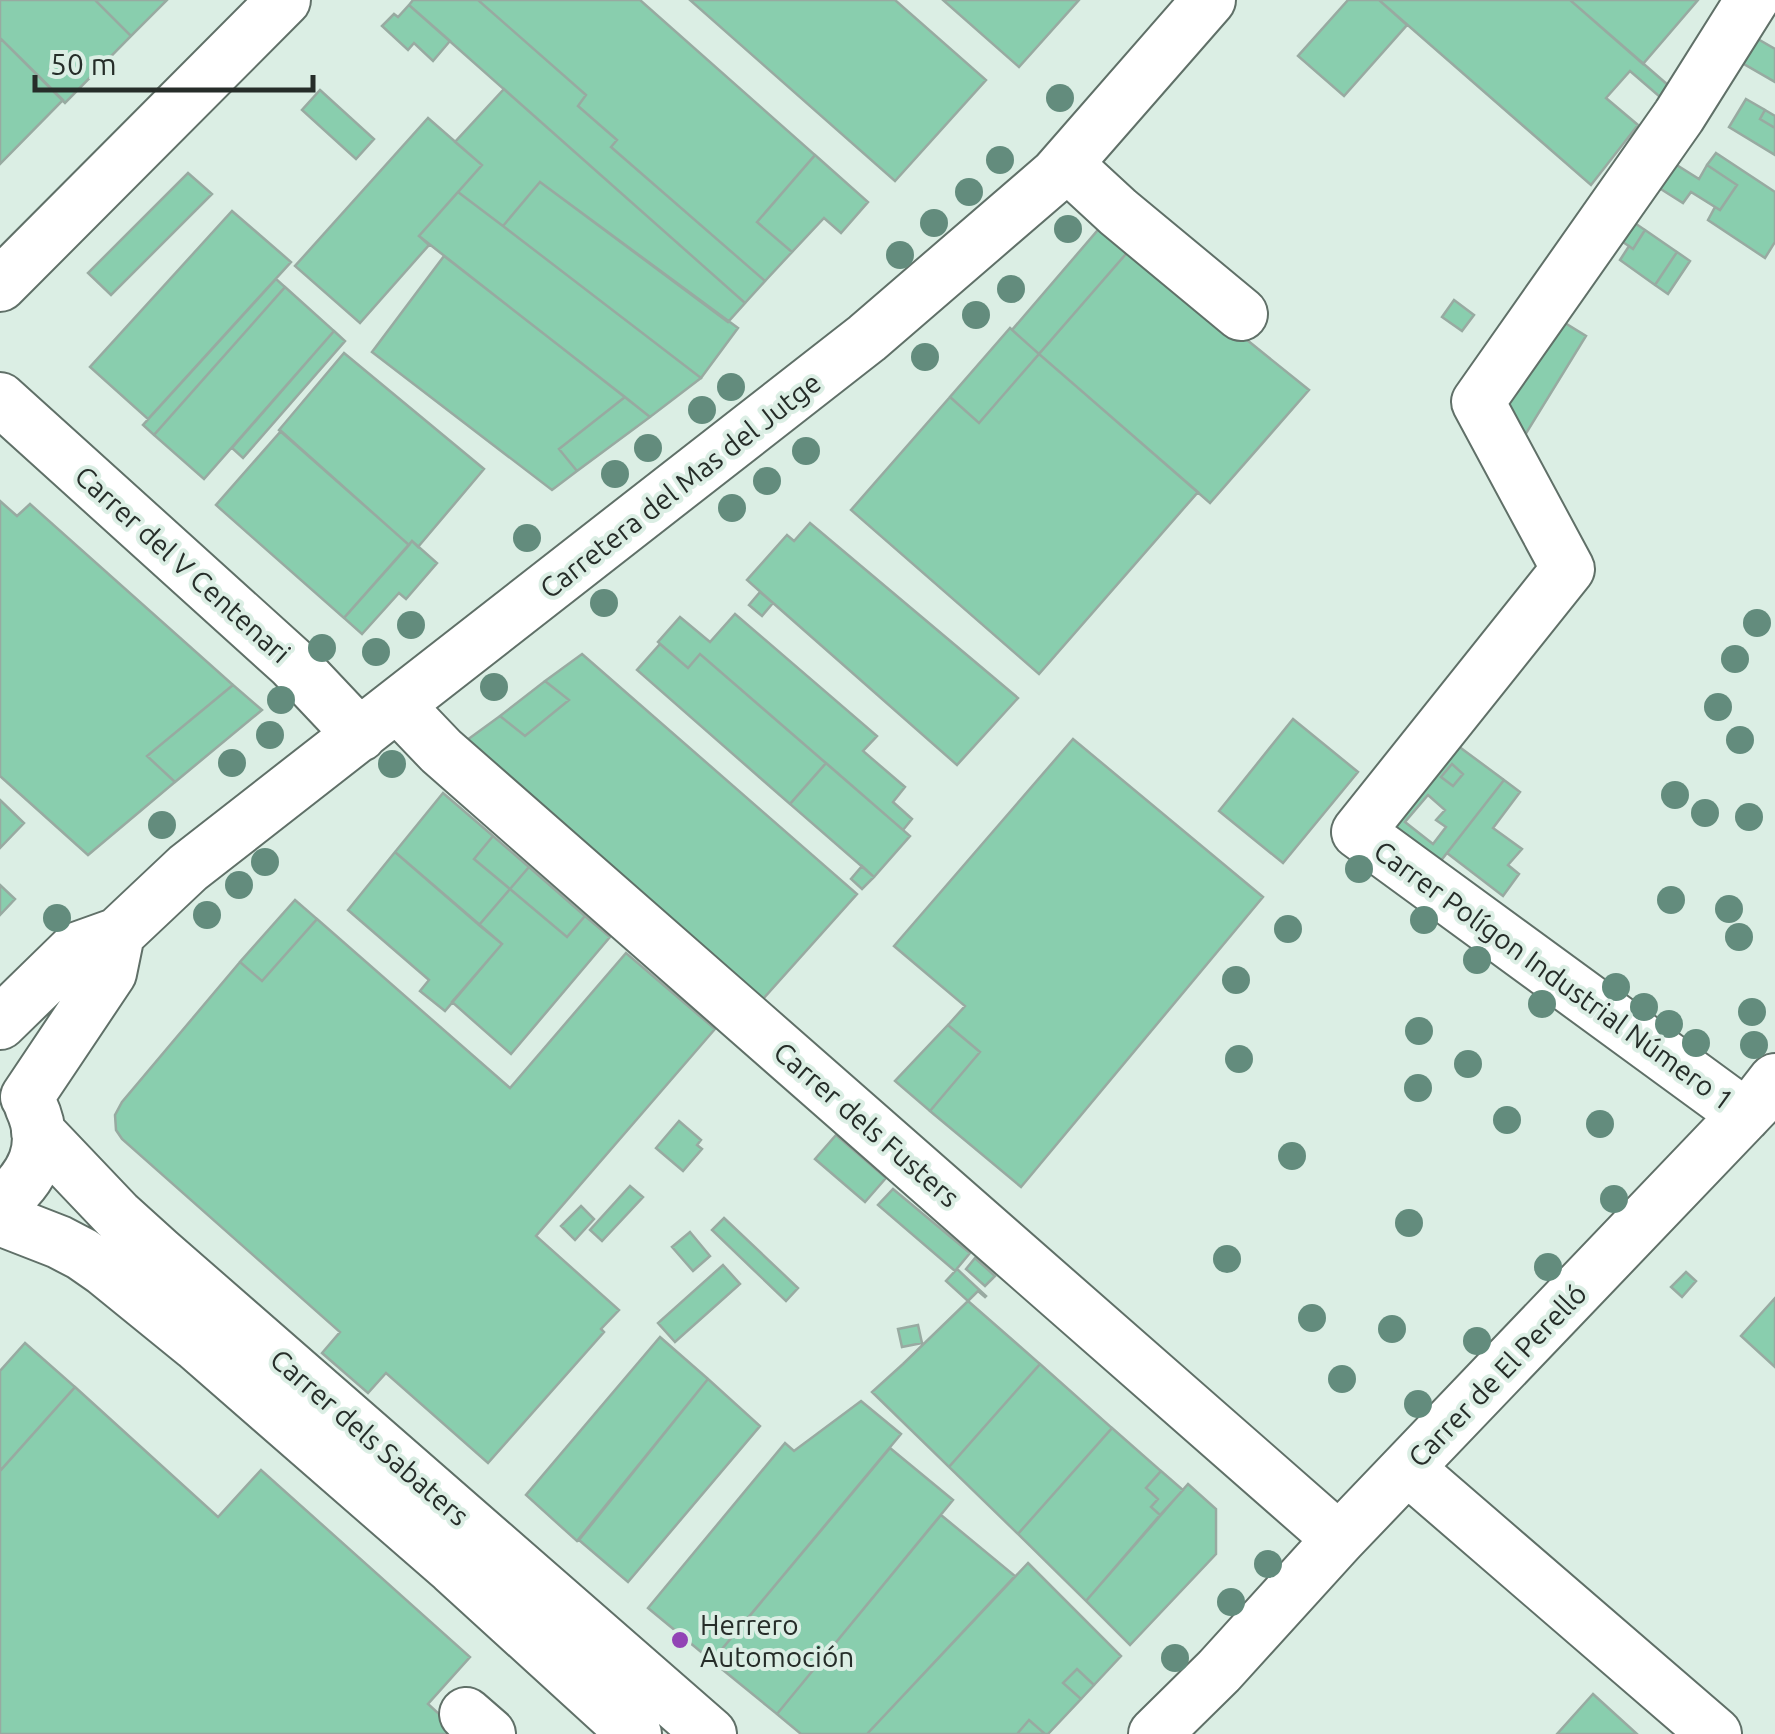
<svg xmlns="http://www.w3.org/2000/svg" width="1775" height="1734" viewBox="0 0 1775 1734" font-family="Ubuntu,sans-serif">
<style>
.building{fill:#89ceae;stroke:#98aaa1;stroke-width:2.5;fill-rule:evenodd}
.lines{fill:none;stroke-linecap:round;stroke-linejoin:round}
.minor-casing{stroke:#607068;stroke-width:56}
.minor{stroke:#fff;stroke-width:52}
.tree{fill:#638c7d}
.poi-dot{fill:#9244b5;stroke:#dbeee4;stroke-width:4}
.labels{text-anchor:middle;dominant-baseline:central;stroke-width:8;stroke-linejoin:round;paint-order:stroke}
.street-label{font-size:28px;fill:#262d29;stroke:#dbeee4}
.poi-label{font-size:28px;fill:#262d29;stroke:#dbeee4;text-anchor:start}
</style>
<rect width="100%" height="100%" fill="#dbeee4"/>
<path class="building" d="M0 0H95L131 36 65 103 0 38Z
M95 0H167L131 36Z
M413 0H478L586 95 578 106 617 140 611 147 765 281 745 303 409 5Z
M478 0H640L815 155 757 222 792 252 765 281 611 147 617 140 578 106 586 95Z
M690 0H895L986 80 895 181Z
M943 0H1079L1019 67Z
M1348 0H1379L1407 25 1344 96 1298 56Z
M1379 0H1570L1676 92 1667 103 1630 71 1606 98 1638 125 1591 185Z
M1570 0H1698L1643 64Z
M409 5 450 41 433 61 414 43 408 50 382 26 394 14 398 17Z
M1744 31 1775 49V82L1730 56Z
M0 38 63 100 0 164Z
M504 89 745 303 728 322 540 182 503 226 458 192 482 165 455 142Z
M320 90 374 139 356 159 302 110Z
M1746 99 1765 110 1760 119 1775 128V155L1729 127Z
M1765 110 1775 116V128L1760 119Z
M428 118 482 165 419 236 429 245 360 323 295 266Z
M1716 153 1775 192V242L1765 258 1708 220 1715 207 1720 210 1737 185 1707 165Z
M815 155 868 202 841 233 824 218 792 252 757 222Z
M1664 157 1699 179 1707 165 1737 185 1720 210 1691 192 1683 203 1648 181Z
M188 173 212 194 111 295 88 273Z
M540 182 738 328 701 378 503 226Z
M458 192 503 226 701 378 650 417 419 236Z
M232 211 291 262 148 419 90 367Z
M1623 215 1645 230 1633 249 1610 233Z
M1103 224 1132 247 1039 354 1012 330Z
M1645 230 1677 252 1655 285 1620 260 1629 246 1633 249Z
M1132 247 1309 390 1210 503 1039 354Z
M1677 252 1690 261 1668 294 1655 285Z
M444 256 625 397 559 449 577 471 552 490 372 352Z
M276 279 285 287 154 435 143 425Z
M285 287 334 331 204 479 154 435Z
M1454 300 1474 315 1462 331 1442 317Z
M1552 315 1586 336 1517 448 1492 404Z
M1010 328 1039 354 979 423 950 397Z
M334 331 345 341 243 458 232 448Z
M344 353 484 469 418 547 412 541 409 545 279 430Z
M1039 354 1198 492 1039 674 851 510 950 397 979 423Z
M625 397 650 417 577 471 559 449Z
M281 431 409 545 344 618 216 505Z
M0 501 17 516 30 504 233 685 147 756 175 782 88 855 0 776Z
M810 523 1018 698 957 765 747 580 787 535 794 541Z
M412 541 437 563 406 599 399 593 362 634 344 618Z
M760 592 773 603 762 616 749 605Z
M735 614 877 736 863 751 905 787 893 802 912 819 903 830 700 654 688 668 658 642 680 617 710 642Z
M660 644 688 668 700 654 826 763 790 804 637 670Z
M582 654 857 894 763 999 467 740 500 716 525 736 569 700 545 681Z
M545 681 569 700 525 736 500 716Z
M233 685 262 710 175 782 147 756Z
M1293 719 1358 772 1283 863 1219 811Z
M1446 737 1504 780 1436 867 1379 823ZM1452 764 1463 774 1453 786 1441 777ZM1428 795 1445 810 1436 820 1446 827 1433 844 1405 822Z
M1073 739 1263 897 1021 1187 930 1111 980 1052 948 1025 965 1006 894 946Z
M826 763 910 836 874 877 790 804Z
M1452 764 1463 774 1453 786 1441 777Z
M1504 780 1520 792 1493 828 1522 849 1508 865 1519 874 1503 896 1447 853Z
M443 793 493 836 474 859 510 889 479 925 395 852Z
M0 800 24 823 0 848Z
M493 836 529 867 510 889 474 859Z
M395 852 502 944 445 1011 420 991 429 980 348 910Z
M862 866 874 877 862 889 851 879Z
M529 867 585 916 567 937 510 889Z
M0 885 15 899 0 915Z
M510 889 567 937 585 916 610 937 511 1054 452 1002 502 944 479 925Z
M295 900 317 919 262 981 240 962Z
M317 919 510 1088 626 953 715 1029 536 1236 619 1310 601 1329 604 1332 488 1463 386 1373 368 1393 322 1353 340 1332 122 1139 116 1130 115 1115 122 1102 240 962 262 981Z
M948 1025 980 1052 930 1111 895 1081Z
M679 1121 701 1140 697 1145 702 1149 683 1171 656 1148Z
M836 1135 886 1178 865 1202 815 1159Z
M630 1186 643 1197 602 1241 590 1230Z
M893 1189 970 1253 955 1271 878 1205Z
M581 1206 594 1219 575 1240 561 1226Z
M724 1218 798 1288 786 1301 712 1230Z
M690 1232 710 1256 693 1271 672 1247Z
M975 1258 995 1276 985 1286 966 1269Z
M723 1265 740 1284 675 1342 658 1323Z
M957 1269 986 1296 985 1297 978 1291 968 1301 946 1281Z
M1686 1272 1696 1281 1682 1297 1671 1287Z
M1775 1298V1367L1741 1336Z
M968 1301 1040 1364 949 1467 872 1392 903 1364Z
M918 1325 922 1343 902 1347 898 1329Z
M660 1337 708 1379 577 1541 526 1495Z
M25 1343 75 1387 0 1471V1371Z
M1040 1364 1112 1428 1018 1534 949 1467Z
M708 1379 760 1426 628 1582 579 1540Z
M75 1387 218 1517 261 1470 470 1657 428 1704 461 1734H0V1471Z
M861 1401 901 1434 712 1661 648 1608 785 1443 794 1451Z
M1112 1428 1161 1471 1146 1488 1158 1499 1151 1507 1160 1515 1086 1601 1018 1534Z
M890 1448 953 1500 777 1714 712 1661Z
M1161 1471 1183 1490 1160 1515 1151 1507 1158 1499 1146 1488Z
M1188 1484 1216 1509V1554L1130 1645 1086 1601Z
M941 1515 1015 1576 867 1734H801L777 1714Z
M1028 1563 1121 1656 1094 1685 1077 1669 1063 1683 1081 1699 1048 1734H1045L1029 1720 1017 1734H867Z
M1077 1669 1094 1685 1081 1699 1063 1683Z
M1593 1694 1637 1734H1557Z
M1029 1720 1045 1734H1017Z"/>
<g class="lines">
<g class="minor-casing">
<path id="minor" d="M1066 164 1118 212 1241 314
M0 285 284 0
M0 399 292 663 360 735
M397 705 441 751 1339 1539
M0 1023 76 949 118 934 188 868 867 338 1056 175 1209 0
M27 1097 110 973 118 934
M1745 1115 1358 832 1568 569 1478 402 1679 116 1752 0
M38 1132 117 1215 159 1253 710 1734
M0 1204C33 1179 50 1146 31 1106
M0 1219 59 1242 82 1254 105 1270 196 1344 453 1568 635 1734
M1407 1468 1715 1734
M466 1714 489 1734
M1155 1734 1219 1671 1339 1539 1761 1098 1775 1080"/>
</g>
<use href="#minor" class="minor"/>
</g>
<g class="tree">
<circle cx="1060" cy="98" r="14"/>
<circle cx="1000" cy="160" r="14"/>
<circle cx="969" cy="192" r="14"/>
<circle cx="934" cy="223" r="14"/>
<circle cx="1068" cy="229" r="14"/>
<circle cx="900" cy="255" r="14"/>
<circle cx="1011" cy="289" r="14"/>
<circle cx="976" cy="315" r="14"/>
<circle cx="925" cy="357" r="14"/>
<circle cx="731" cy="387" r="14"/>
<circle cx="702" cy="410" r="14"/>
<circle cx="648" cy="448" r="14"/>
<circle cx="806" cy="451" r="14"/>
<circle cx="615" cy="474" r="14"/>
<circle cx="767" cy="481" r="14"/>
<circle cx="732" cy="508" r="14"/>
<circle cx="527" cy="538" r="14"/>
<circle cx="604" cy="603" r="14"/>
<circle cx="1757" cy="623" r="14"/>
<circle cx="411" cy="625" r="14"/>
<circle cx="322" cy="648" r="14"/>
<circle cx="376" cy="652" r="14"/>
<circle cx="1735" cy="659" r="14"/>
<circle cx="494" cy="687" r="14"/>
<circle cx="281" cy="700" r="14"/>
<circle cx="1718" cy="707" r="14"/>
<circle cx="270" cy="735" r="14"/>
<circle cx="1740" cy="740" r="14"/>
<circle cx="232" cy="763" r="14"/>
<circle cx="392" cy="764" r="14"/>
<circle cx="1675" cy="795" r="14"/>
<circle cx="1705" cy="813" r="14"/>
<circle cx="1749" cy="817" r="14"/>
<circle cx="162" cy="825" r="14"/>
<circle cx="265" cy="862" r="14"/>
<circle cx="1359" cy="869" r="14"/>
<circle cx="239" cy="885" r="14"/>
<circle cx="1671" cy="900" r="14"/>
<circle cx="1729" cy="909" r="14"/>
<circle cx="207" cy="915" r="14"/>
<circle cx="57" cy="918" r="14"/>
<circle cx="1424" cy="920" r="14"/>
<circle cx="1288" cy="929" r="14"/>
<circle cx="1739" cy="937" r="14"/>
<circle cx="1477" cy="960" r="14"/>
<circle cx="1236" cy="980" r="14"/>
<circle cx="1616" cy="987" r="14"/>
<circle cx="1542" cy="1004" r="14"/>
<circle cx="1644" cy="1007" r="14"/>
<circle cx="1752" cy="1012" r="14"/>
<circle cx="1669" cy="1024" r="14"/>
<circle cx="1419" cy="1031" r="14"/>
<circle cx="1696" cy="1043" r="14"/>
<circle cx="1754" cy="1045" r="14"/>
<circle cx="1239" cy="1059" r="14"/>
<circle cx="1468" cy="1064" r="14"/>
<circle cx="1418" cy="1088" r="14"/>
<circle cx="1507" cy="1120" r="14"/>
<circle cx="1600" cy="1124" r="14"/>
<circle cx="1292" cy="1156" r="14"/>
<circle cx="1614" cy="1199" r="14"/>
<circle cx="1409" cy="1223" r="14"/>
<circle cx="1227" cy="1259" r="14"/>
<circle cx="1548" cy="1267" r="14"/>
<circle cx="1312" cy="1318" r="14"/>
<circle cx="1392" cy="1329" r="14"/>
<circle cx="1477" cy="1341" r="14"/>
<circle cx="1342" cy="1379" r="14"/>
<circle cx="1418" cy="1404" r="14"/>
<circle cx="1268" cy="1564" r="14"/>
<circle cx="1231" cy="1602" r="14"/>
<circle cx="1175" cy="1658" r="14"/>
</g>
<circle class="poi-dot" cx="680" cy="1640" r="10"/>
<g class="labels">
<g class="street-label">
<text transform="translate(680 485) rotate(-38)">Carretera del Mas del Jutge</text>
<text transform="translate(183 564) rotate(42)">Carrer del V Centenari</text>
<text transform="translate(1554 975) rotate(36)">Carrer Polígon Industrial Número 1</text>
<text transform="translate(867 1124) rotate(41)">Carrer dels Fusters</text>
<text transform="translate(1497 1375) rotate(-46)">Carrer de El Perelló</text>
<text transform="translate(370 1437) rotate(41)">Carrer dels Sabaters</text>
</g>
<g class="poi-label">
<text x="700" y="1624">Herrero<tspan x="700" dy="32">Automoción</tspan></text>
</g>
</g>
<path d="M35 75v15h278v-15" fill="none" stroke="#262d29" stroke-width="5"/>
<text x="50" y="75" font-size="30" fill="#262d29" stroke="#dbeee4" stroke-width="8" paint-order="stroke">50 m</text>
</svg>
